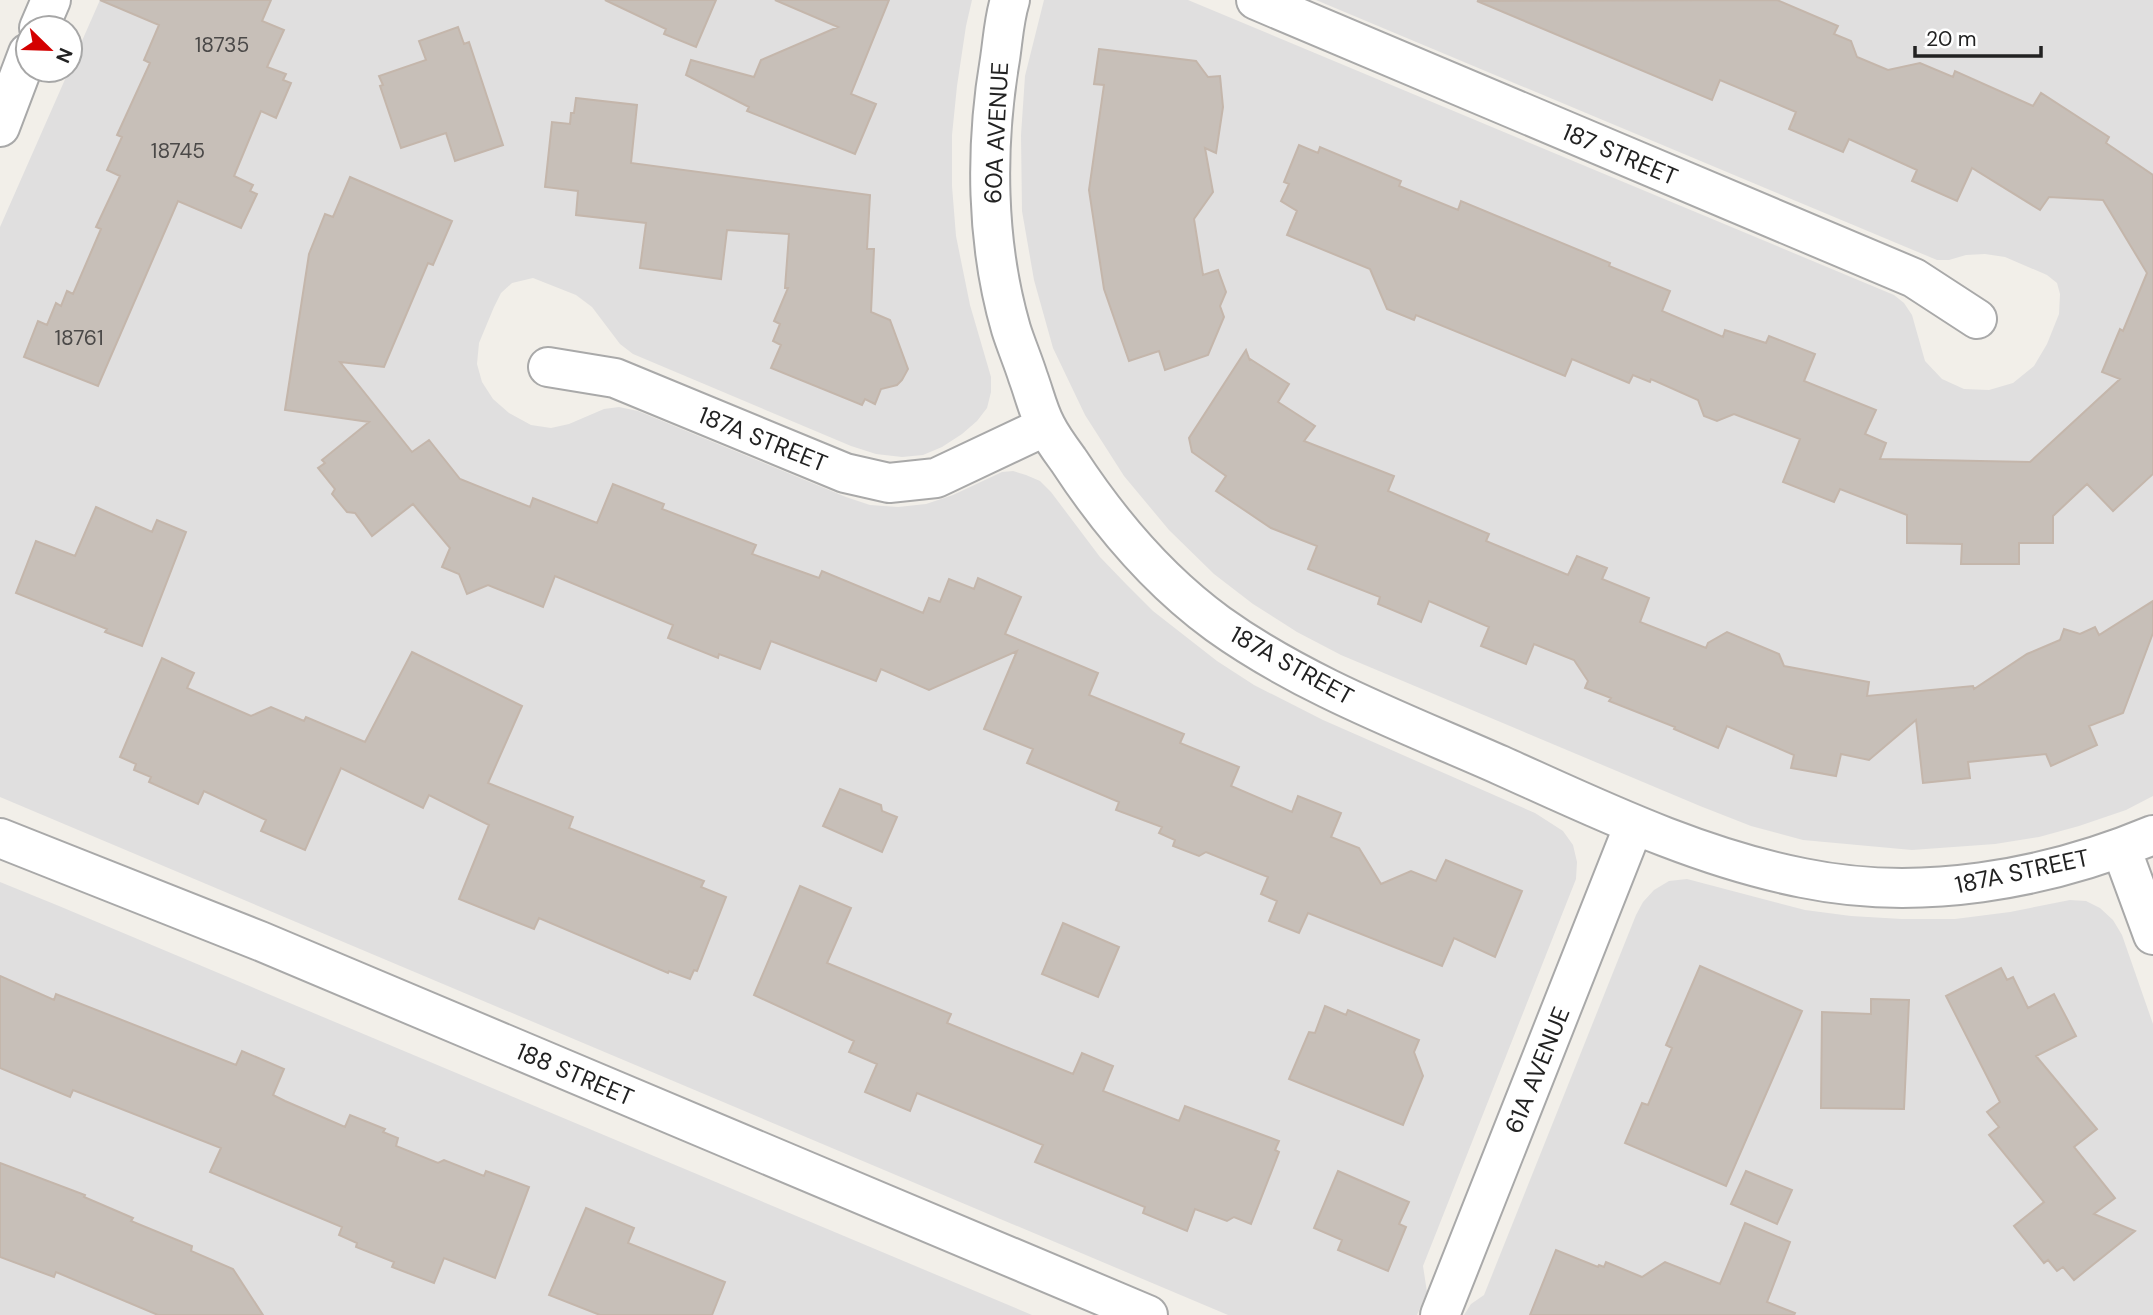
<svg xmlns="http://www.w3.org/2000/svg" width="2153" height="1315" viewBox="0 0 2153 1315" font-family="'DM Sans',sans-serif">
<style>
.residential{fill:#e0dfdf}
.building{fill:#c7bfb8;stroke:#c4b6ab;stroke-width:2}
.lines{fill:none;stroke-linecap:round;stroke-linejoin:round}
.minor-casing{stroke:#a9a9a9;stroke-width:42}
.minor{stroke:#fff;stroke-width:38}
.labels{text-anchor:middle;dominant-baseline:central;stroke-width:5;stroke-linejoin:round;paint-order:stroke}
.number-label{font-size:21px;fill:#4b4948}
.street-label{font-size:24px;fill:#222;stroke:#fff}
</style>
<rect width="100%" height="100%" fill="#f2efe9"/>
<path class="residential" d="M100 0H972L966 26 957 86 952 135V186L956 236 970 305 991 377V392L987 408 977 421 962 434 942 447 923 455 902 457 876 454 851 446 633 354 620 344 592 307 576 295 533 278 512 283 501 293 494 307 479 343 477 364 482 382 493 399 509 413 531 425 551 428 569 424 604 409 619 407 638 411 846 497 870 505 898 507 926 504 953 495 1002 472 1013 471 1026 475 1040 481 1051 492 1100 557 1126 584 1153 611 1217 661 1254 685 1323 720 1535 813 1563 831 1573 845 1577 862 1576 879 1423 1266 1427 1292 1417 1315H1228L0 797V227Z
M1044 0H1188L1894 295 1904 303 1912 315 1925 361 1942 379 1964 389 1989 390 2013 383 2034 366 2047 344 2059 314 2060 294 2057 283 2047 275 2005 257 1985 254 1966 255 1949 260H1937L1316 0H2153V796L2126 810 2079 826 2039 837 1995 844 1912 850 1803 840 1751 826 1700 806 1341 655 1297 632 1253 604 1214 574 1169 530 1124 476 1085 415 1053 348 1034 280 1022 211 1021 135 1025 76Z
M1687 879 1805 910 1851 916 1902 919H1955L2010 912 2070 900 2086 901 2100 908 2113 920 2122 935 2153 1024V1315H1464L1471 1304 1484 1295 1636 915 1643 902 1654 890 1669 881Z
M0 882 59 906 1032 1315H0Z"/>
<path class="building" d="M100 0H271L262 21 284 30 267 67 286 74 283 80 291 83 276 118 261 111 234 176 253 185 250 191 257 194 241 228 178 201 98 386 24 357 38 321 47 325 56 303 61 306 67 291 73 294 101 229 96 227 120 176 107 170 122 137 117 135 150 63 144 60 159 25Z
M605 0H716L696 47 664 34 666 29Z
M775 0H889L851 94 876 104 855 154 747 111 749 107 686 75 691 60 754 77 761 60 838 27Z
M1777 0 1838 26 1834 34 1851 41 1857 57 1888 70 1920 63 1953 77 1955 71 2033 106 2041 93 2109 137 2106 143 2153 175V474L2113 511 2087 484 2053 516V543H2019V564H1961L1962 544 1907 543V515L1840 489 1834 502 1783 482 1800 439 1734 414 1717 421 1704 416 1698 400 1651 379 1650 382 1633 375 1629 383 1572 359 1565 376 1416 315 1414 320 1387 309 1370 269 1287 235 1297 211 1281 201 1289 184 1284 182 1299 145 1318 153 1320 147 1401 181 1399 186 1458 210 1461 201 1610 263 1609 266 1670 291 1662 311 1723 337 1725 330 1766 343 1769 336 1815 354 1804 381 1876 410 1865 434 1886 443 1880 459 2030 462 2120 379 2102 372 2120 329 2123 331 2147 273 2103 200 2049 197 2040 210 1972 168 1957 201 1912 181 1917 170 1849 139 1843 152 1789 129 1796 112 1720 80 1712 100 1477 1Z
M458 27 464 44 469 42 503 145 455 161 446 133 401 148 380 86 383 85 379 76 426 60 419 41Z
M1099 49 1196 61 1208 77 1220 76 1223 107 1216 153 1205 148 1213 192 1194 219 1203 275 1218 270 1226 292 1220 306 1224 317 1208 355 1165 370 1159 351 1129 361 1104 289 1089 190 1104 85 1094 84Z
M576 98 637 105 631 163 870 195 867 249H874L871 312 890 320 908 369 902 380 897 385 881 389 875 404 865 399 862 405 771 368 781 345 773 341 780 324 774 321 788 288H785L789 234 727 230 721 279 640 268 646 223 576 215 578 191 545 187 552 122 570 124 571 113H574Z
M350 177 452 221 433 265 428 263 384 367 340 362 412 452 429 440 460 479 530 507 533 498 597 523 613 484 664 504 662 509 756 545 752 554 819 578 822 571 923 613 929 598 940 602 949 579 974 589 978 578 1021 597 1005 634 1098 673 1089 695 1184 734 1180 743 1239 767 1231 786 1292 812 1298 796 1341 813 1331 837 1359 848 1381 884 1411 871 1436 881 1446 860 1522 891 1495 957 1454 938 1442 966 1308 913 1299 933 1269 921 1277 901 1261 894 1268 877 1206 852 1199 856 1173 846 1175 840 1159 833 1162 827 1116 810 1119 802 1027 763 1033 749 984 729 1017 651 929 690 881 669 876 681 771 641 760 669 719 654 718 658 668 638 673 625 555 576 543 607 488 585 467 594 459 574 442 567 450 548 413 504 372 536 355 513 347 512 332 494 335 489 318 468 325 463 322 460 369 422 285 410 309 254 325 214 333 217Z
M1246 350 1250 361V359L1289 384 1278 402 1315 426 1304 441 1394 476 1388 491 1489 534 1486 541 1568 575 1577 556 1607 568 1602 579 1649 598 1640 622 1706 648 1708 643 1727 632 1779 654 1784 666 1869 682 1867 696 1973 686 1974 689 2027 654 2060 640 2064 629 2080 634 2095 627 2099 635 2153 601V633L2123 713 2089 726 2097 745 2051 766 2046 754 1968 762 1970 778 1923 783 1916 720 1869 760 1841 754 1836 776 1791 768 1794 755 1727 726 1718 748 1674 729 1675 727 1609 701 1611 698 1585 688 1588 681 1574 660 1534 644 1526 664 1481 646 1489 627 1429 601 1421 622 1378 604 1380 597 1308 569 1317 546 1271 528 1216 491 1226 476 1192 452 1189 438Z
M96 507 152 532 157 520 186 532 142 646 105 632 107 629 16 593 36 541 75 556Z
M412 652 522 706 488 783 573 817 569 828 704 881 701 887 726 897 697 971 694 970 690 979 669 971 668 973 539 918 534 929 459 899 489 825 429 795 423 808 341 768 305 850 261 831 266 820 204 791 198 804 149 782 151 777 134 770 136 764 120 757 162 658 194 673 187 688 251 716 271 707 304 721 306 717 365 742Z
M840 789 881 805 882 811 897 817 882 852 823 826Z
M800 886 851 908 827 963 951 1014 947 1023 1073 1074 1082 1053 1113 1066 1103 1091 1179 1121 1185 1106 1279 1141 1275 1150 1279 1152 1251 1224 1234 1217 1227 1221 1195 1209 1187 1231 1143 1213 1145 1207 1035 1162 1043 1145 917 1093 910 1111 865 1092 877 1064 849 1052 854 1041 754 995Z
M1063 923 1119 947 1098 997 1042 974Z
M1700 966 1802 1011 1726 1186 1625 1143 1642 1103 1648 1105 1672 1048 1666 1045Z
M2001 968 2007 980 2013 977 2028 1008 2054 994 2076 1036 2036 1056 2097 1129 2074 1147 2115 1198 2094 1214 2135 1231 2074 1280 2063 1267 2057 1271 2048 1260 2044 1263 2014 1226 2044 1202 1989 1135 1999 1127 1987 1112 2000 1102 1946 996Z
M0 976 54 1000 56 994 236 1065 242 1051 284 1069 273 1095 285 1101 345 1127 350 1115 385 1129 383 1132 398 1138 396 1146 438 1163 444 1160 484 1176 486 1171 529 1187 495 1278 444 1258 434 1283 392 1267 394 1262 356 1247 357 1243 339 1235 342 1227 210 1172 221 1148 73 1090 70 1097 0 1068Z
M1871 999 1909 1000 1904 1109 1821 1108 1822 1012 1871 1014Z
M1325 1006 1346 1015 1348 1010 1419 1040 1414 1052 1423 1076 1403 1125 1289 1079 1309 1032 1315 1033Z
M0 1163 85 1195 84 1197 133 1218 131 1221 192 1246 191 1251 233 1269 263 1315H158L56 1272 54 1277 0 1257Z
M1338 1171 1409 1202 1399 1224 1406 1227 1388 1271 1338 1250 1342 1240 1314 1228Z
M1746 1171 1792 1190 1777 1224 1731 1204Z
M586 1208 634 1228 628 1243 725 1282 712 1315H600L549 1295Z
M1745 1223 1790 1242 1767 1302 1795 1313 1794 1315H1530L1556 1250 1598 1267 1599 1265 1604 1267 1606 1262 1642 1277 1665 1262 1720 1284Z"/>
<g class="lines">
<g class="minor-casing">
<path id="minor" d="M1010 0C1004 19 1003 39 1000 59 985 147 986 243 1011 329 1016 345 1023 361 1028 377 1034 393 1038 411 1046 426 1052 438 1061 450 1069 461 1109 522 1159 581 1218 624 1303 685 1405 723 1500 765 1598 809 1696 857 1803 878 1919 902 2045 880 2153 835
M1256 0 1914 278 1977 319
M39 28 51 0
M0 127 28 53
M548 367 615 378 845 473 889 483 936 478 1046 426
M0 838 260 941 1148 1315
M2121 848 2153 935
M1440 1315 1634 825"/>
</g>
<use href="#minor" class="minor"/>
</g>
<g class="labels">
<g class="number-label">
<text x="222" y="45">18735</text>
<text x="178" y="151">18745</text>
<text x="79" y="338">18761</text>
</g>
<g class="street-label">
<text transform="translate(996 133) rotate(-87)">60A AVENUE</text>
<text transform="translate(1620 154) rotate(23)">187 STREET</text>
<text transform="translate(763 439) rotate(22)">187A STREET</text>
<text transform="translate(1292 665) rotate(29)">187A STREET</text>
<text transform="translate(2022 871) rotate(-12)">187A STREET</text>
<text transform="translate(1537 1070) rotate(-68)">61A AVENUE</text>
<text transform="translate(575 1074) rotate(23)">188 STREET</text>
</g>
</g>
<g transform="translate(49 49) rotate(113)"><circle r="33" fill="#ffffff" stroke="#a7a7a7" stroke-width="2"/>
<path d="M0-5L12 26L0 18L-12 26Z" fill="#d40000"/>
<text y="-10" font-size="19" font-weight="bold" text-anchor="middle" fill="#222222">N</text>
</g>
<path d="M1915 46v10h126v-10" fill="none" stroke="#222222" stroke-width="3.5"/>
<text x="1926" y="46" font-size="21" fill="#222222" stroke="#ffffff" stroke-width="5" paint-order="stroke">20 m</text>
</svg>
